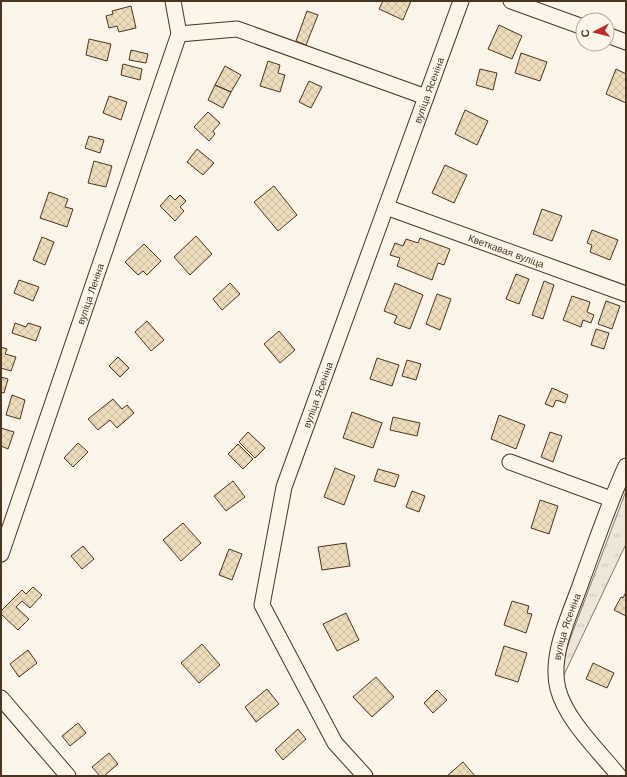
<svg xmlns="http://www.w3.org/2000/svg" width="627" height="777" viewBox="0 0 627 777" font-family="'Work Sans',sans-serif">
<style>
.grass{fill:url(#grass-tufts);stroke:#887966}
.building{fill:url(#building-cross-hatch);stroke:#4a3520}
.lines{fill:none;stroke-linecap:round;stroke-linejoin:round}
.minor-casing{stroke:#4a3520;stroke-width:17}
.minor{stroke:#fbf6e9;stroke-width:15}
.labels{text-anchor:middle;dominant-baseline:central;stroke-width:3;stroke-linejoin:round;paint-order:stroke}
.street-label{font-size:10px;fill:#4a3520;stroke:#fbf6e9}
</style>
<defs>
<pattern id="grass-tufts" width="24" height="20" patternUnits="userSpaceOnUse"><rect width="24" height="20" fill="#ede6d9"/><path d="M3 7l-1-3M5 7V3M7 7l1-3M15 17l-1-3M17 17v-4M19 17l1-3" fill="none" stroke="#cdc6ba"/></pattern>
<pattern id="building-cross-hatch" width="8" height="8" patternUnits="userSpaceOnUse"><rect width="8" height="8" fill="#ecdcbc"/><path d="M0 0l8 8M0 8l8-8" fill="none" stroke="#ccbda1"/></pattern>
</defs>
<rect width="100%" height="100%" fill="#fbf6e9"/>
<path class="grass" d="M626 491V544L562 679 565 655 570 639Z"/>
<path class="building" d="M383 1H411L403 20 379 9Z
M131 6 136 28 119 32 117 26 109 28 106 16 113 14 112 11Z
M307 11 318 15 306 45 296 41Z
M499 25 522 36 512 59 488 49Z
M89 39 111 44 107 61 86 55Z
M131 50 148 54 146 63 129 60Z
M521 53 547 62 540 81 515 73Z
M268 61 280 65 278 73 285 75 280 92 260 86Z
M123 64 142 69 140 80 121 75Z
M225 66 241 75 231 92 215 85Z
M480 69 497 73 493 90 476 85Z
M616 69 626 74V103L606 94Z
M309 81 322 87 311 108 299 102Z
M215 85 231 92 223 108 208 100Z
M109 96 127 102 121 120 103 113Z
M465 110 488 121 477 145 455 134Z
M208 112 220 123 213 131 215 134 209 141 194 127Z
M89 136 104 140 100 153 85 148Z
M197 149 214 163 203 175 187 162Z
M94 161 112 166 106 187 88 183Z
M445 165 467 175 454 203 432 193Z
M274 186 297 215 278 231 254 202Z
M49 192 68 199 65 207 73 209 67 227 40 218Z
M170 195 175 200 180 195 186 201 180 207 184 211 175 221 160 206Z
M542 209 562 216 552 241 533 234Z
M592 230 618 240 610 260 590 252 592 245 587 243Z
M196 236 212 254 190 275 174 257Z
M42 237 54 242 45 265 33 260Z
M420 238 450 249 444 265 438 263 432 280 397 266 400 258 390 255 395 243 403 246 406 239 418 243Z
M144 244 161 261 147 275 143 271 138 275 125 262Z
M516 274 529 279 519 304 506 299Z
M19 280 39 287 33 301 14 293Z
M544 281 554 285 543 319 532 315Z
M230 283 240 294 222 310 213 299Z
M395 283 423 295 410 329 394 323 397 316 384 311Z
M437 294 451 299 440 330 426 324Z
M572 296 590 302 587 312 594 315 591 323 583 320 581 327 563 320Z
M606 301 620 306 612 329 598 324Z
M147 321 164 340 151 351 135 332Z
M15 323 26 327 28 323 41 327 36 341 12 333Z
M596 329 609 333 604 349 591 345Z
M279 331 295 350 280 363 264 344Z
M1 347 7 349 5 354 16 357 11 371 1 368Z
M118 357 129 368 120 377 109 366Z
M377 358 399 365 392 386 370 379Z
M407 360 421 364 416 380 402 376Z
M1 377 8 379 4 393 1 392Z
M552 388 568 395 565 403 556 400 553 407 545 404Z
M12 395 25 400 20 419 6 415Z
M113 399 122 409 127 405 134 413 117 428 110 420 98 430 88 419Z
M352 412 382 423 373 448 343 438Z
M499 415 525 425 516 449 491 439Z
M393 417 420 423 417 436 390 430Z
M1 428 14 432 8 449 1 446Z
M248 432 265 448 255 458 239 442Z
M550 432 562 436 553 462 541 457Z
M78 443 88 452 73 467 64 458Z
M238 444 253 459 243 469 228 454Z
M335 468 355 476 344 505 324 497Z
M378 469 399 475 395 487 374 481Z
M233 481 245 497 226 511 214 496Z
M412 491 425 496 419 512 406 507Z
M540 500 558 506 549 534 531 528Z
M183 523 201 543 181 561 163 540Z
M346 543 350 566 322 570 318 547Z
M83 546 94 559 82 569 71 556Z
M229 549 242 554 232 580 219 575Z
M33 587 42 595 30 608 22 601 16 607 29 619 18 630 1 614V611L22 590 26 594Z
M626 592V616L614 610 621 597 623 598Z
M512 601 529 606 527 613 532 614 526 633 504 625Z
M346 613 359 640 337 651 323 624Z
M202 644 220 665 199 683 181 663Z
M504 646 527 653 518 682 495 675Z
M28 650 37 663 19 677 10 664Z
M593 663 614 673 607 688 586 679Z
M376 677 394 697 372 717 353 697Z
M267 689 279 704 256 722 245 707Z
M437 690 447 700 433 713 424 703Z
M78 723 86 733 70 746 62 736Z
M298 729 306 739 283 760 275 750Z
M109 753 118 764 104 776H100L92 767Z
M463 762 475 776H447Z"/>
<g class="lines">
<g class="minor-casing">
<g id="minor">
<path d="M511 1 583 27"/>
<path d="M179 34 237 29 426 97"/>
<path d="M607 35 626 42"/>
<path id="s1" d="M386 207 626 294"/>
<path d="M510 462 611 499"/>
<path id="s2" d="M1 554 179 34 173 1"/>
<path d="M1 698 68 776"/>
<path id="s3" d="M365 776 335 743 262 605 284 487 461 1"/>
<path id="s4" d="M619 776C599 751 566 720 558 689 549 654 571 613 582 580 596 542 609 503 626 466"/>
</g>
</g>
<use href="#minor" class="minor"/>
</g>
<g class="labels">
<g class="street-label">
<text stroke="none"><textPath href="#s3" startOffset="743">вуліца Ясеніна</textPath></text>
<text stroke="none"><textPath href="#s1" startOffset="128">Кветкавая вуліца</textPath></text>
<text stroke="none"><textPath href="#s2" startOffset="275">вуліца Леніна</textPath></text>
<text stroke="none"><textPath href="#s3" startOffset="419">вуліца Ясеніна</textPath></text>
<text stroke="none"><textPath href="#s4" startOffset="171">вуліца Ясеніна</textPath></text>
</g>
</g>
<rect width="627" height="777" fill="none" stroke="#4a3520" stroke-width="4"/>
<g transform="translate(595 32) rotate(263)"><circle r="19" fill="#fbf6e9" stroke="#b4a999"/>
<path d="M0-3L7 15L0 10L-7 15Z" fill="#c62828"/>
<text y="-6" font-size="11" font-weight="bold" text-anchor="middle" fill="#4a3520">С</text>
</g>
</svg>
